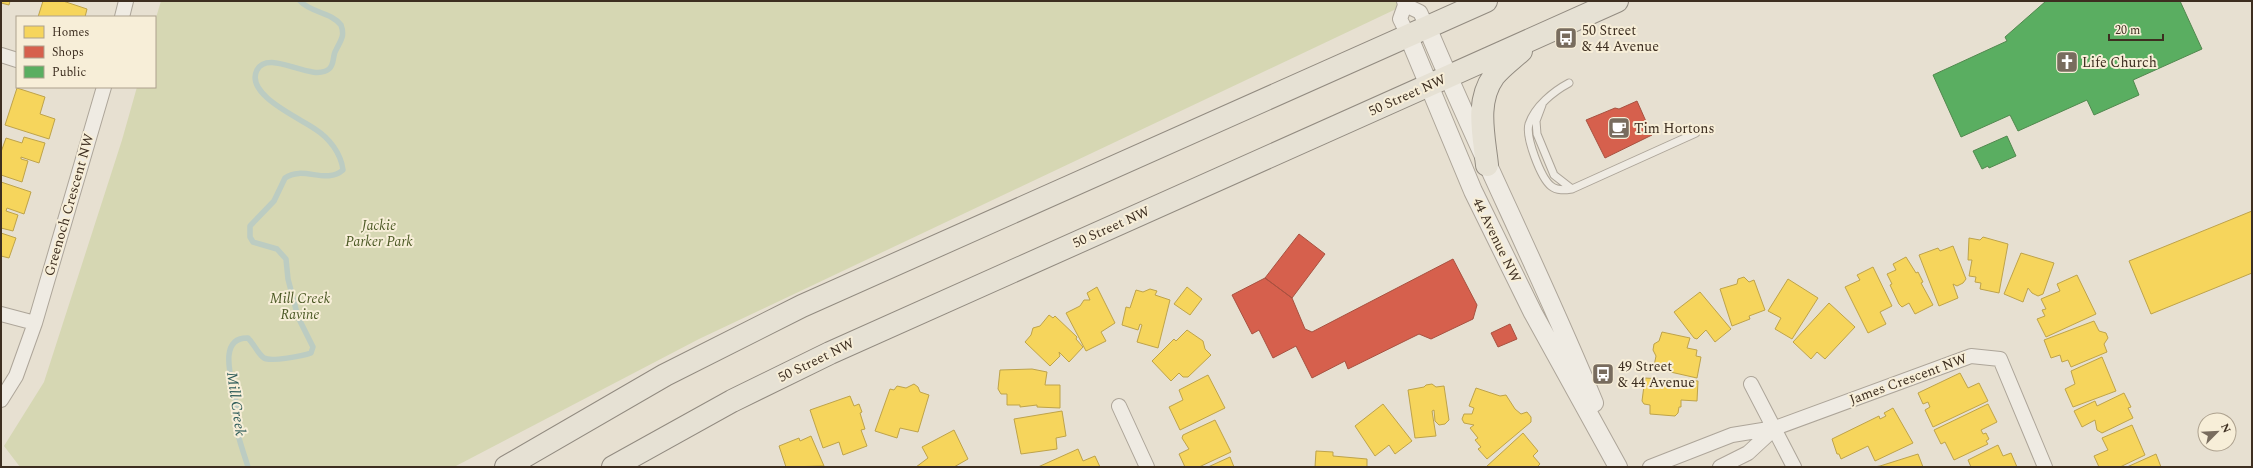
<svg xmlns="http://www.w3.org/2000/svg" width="2253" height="468" viewBox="0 0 2253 468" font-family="Spectral,serif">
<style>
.green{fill:#d6d7b3}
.homes{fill:#f6d55c;stroke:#bea34a}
.shops{fill:#d6604d;stroke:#a85140}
.public{fill:#5aae61;stroke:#51884e}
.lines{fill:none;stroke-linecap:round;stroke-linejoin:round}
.stream{stroke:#bcccc2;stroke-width:5.5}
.service-casing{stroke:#ada599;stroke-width:9}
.minor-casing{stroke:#ada599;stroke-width:16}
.tertiary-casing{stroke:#ada599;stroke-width:20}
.primary-casing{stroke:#928b80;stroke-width:24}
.service{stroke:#efebe3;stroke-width:7}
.minor{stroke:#efebe3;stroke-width:14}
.tertiary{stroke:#efebe3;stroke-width:18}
.primary{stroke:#e6e1d4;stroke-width:22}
.labels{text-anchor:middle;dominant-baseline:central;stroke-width:4;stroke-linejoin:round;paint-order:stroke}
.poi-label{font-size:14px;fill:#3d2e20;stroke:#f7eed8;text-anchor:start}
.street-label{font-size:14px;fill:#3d2e20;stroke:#f7eed8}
.park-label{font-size:14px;font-style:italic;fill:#4d5a26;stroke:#f7eed8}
.water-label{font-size:15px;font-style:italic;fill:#2f5d5a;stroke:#f7eed8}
</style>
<rect width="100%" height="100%" fill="#e7e0d1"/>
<path class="green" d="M161 1H1413L699 339 454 467H20L4 446 44 382 122 140 137 87H155V21Z"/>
<path class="homes" d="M1 1H10L9 5 1 3Z
M43 1H63L87 9 85 17H38Z
M17 88 45 97 40 114 55 119 49 139 5 125Z
M24 137 45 143 39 163 21 157V159L28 161 22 182 1 175V152L6 138 22 143Z
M1 182 31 192 24 214 7 208 6 211 18 215 13 231 1 228Z
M2252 211V273L2151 314 2129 261Z
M1 233 16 238 9 258 1 256Z
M1983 237 2008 244 1999 293 1980 289 1981 283 1975 282 1976 277 1969 276 1972 260H1968L1969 238 1980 240Z
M1953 246 1966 279 1963 283 1957 286 1953 284 1958 298 1939 306 1919 255 1938 248 1940 251Z
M2021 253 2054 263 2043 294 2038 296 2032 293 2028 288 2023 302 2004 294Z
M1906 257 1916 273 1918 272 1923 282 1921 283 1933 305 1915 314 1909 303 1902 307 1899 304 1890 285 1892 284 1887 274 1896 270 1893 264Z
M1873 267 1892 306 1880 312 1886 324 1868 333 1845 287 1860 280 1857 275Z
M2077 275 2096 314 2046 337 2037 319 2045 316 2042 310 2046 309 2041 299 2060 291 2057 284Z
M1744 277 1749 282 1754 280 1765 310 1749 316 1750 319 1732 326 1720 289 1737 284 1738 279Z
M1788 279 1818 298 1792 339 1775 329 1781 318 1768 311Z
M1097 287 1115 323 1101 332 1106 341 1086 351 1066 313 1080 306 1084 300H1090L1087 293Z
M1187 287 1202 299 1190 315 1174 304Z
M1150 289 1157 291 1155 295 1170 300 1158 348 1137 342 1142 325 1140 324 1138 330 1122 325 1126 307 1130 308 1136 290 1143 292Z
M1700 292 1731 329 1715 342 1706 330 1697 339 1694 338 1674 312Z
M1829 303 1855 327 1825 359 1817 352 1811 359 1793 342Z
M1049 315 1053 318 1055 316 1077 337 1076 339 1083 347 1069 362 1059 352 1060 356 1050 366 1025 342 1031 335 1033 328 1040 326Z
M2094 321 2099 331 2106 333 2108 338 2104 344 2107 352 2071 367 2068 360 2062 362 2060 355 2051 358 2044 340Z
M1187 330 1203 341 1205 349 1211 355 1188 377H1183L1179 373 1171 381 1152 361 1174 339 1176 341Z
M1662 332 1690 338 1687 348 1697 350 1696 356 1701 357 1697 378 1666 371V369L1654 366 1656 356 1653 350 1654 344 1659 341Z
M2102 357 2116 391 2073 407 2065 389 2075 384 2071 371Z
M1032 369 1047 372 1045 385H1060V408L1037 407V405L1020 407V405H1007V394H1001L998 389 1000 370Z
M1960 373 1968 388 1979 383 1988 401 1933 427 1925 410 1930 407 1928 402 1923 404 1918 393Z
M1208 375 1225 408 1180 430 1169 407 1183 400 1179 390Z
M1645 378 1698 381 1697 401 1681 400V407H1679L1678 413 1675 416 1650 414V405L1644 404 1642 401Z
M914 384 918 387 920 392 929 395 918 432 900 428 897 438 875 431 890 389 894 390 897 386 906 388Z
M1432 384 1436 387 1444 386 1449 420 1445 424 1439 425 1435 421 1434 410 1432 411 1436 436 1415 438 1408 390 1424 387 1426 385Z
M1476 388 1500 396 1506 395 1515 409 1521 414 1527 412 1531 417V422L1487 459 1478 449 1481 447 1475 440 1478 438 1470 428 1474 425 1464 423 1462 419 1464 414H1472L1474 408 1469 406Z
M2124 393 2131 407 2128 408 2133 418 2102 433 2097 430 2095 420 2082 427 2074 411 2095 401 2097 406Z
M850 396 854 406 859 404 862 412 860 413 865 429 861 430 867 446 843 455 839 442 823 448 810 410Z
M1383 404 1412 441 1395 454 1389 445 1375 456 1355 426Z
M1988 404 1997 422 1981 430 1983 434 1986 433 1989 439 1986 441 1988 444 1954 460 1945 442 1941 444 1934 430Z
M1893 408 1913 443 1875 461 1868 446 1841 459 1839 454H1837L1832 439 1879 416 1880 419 1886 416 1884 413Z
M1062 411 1066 436 1056 438 1057 449 1021 454 1014 419Z
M1215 420 1231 452 1199 467H1185L1179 454 1189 449 1182 438 1183 435Z
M2132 425 2145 455 2120 467H2099L2094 456 2108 450 2102 438Z
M954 430 968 459 954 467H916L928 458 922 447Z
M1523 433 1538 451 1533 456 1540 464 1537 467H1486Z
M811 436 824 466 786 467 779 446 799 438 800 441Z
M1998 445 2003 456 2011 453 2017 467H1971L1968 460Z
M1078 449 1083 461 1095 456 1100 467H1038Z
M1316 451 1333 452V456L1367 459V467H1315Z
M1918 454 1923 467H1874L1880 466Z
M2156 454 2161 467H2127Z
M1230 457 1234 467H1208Z"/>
<path class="shops" d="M1637 101 1652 135 1605 158 1586 120 1615 108 1619 109Z
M1299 234 1325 254 1292 298 1265 278Z
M1453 259 1477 305 1473 319 1431 339 1419 334 1348 369 1345 361 1312 378 1296 346 1273 358 1259 330 1252 334 1232 295 1265 278 1292 298 1305 329 1312 332Z
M1510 324 1517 339 1498 347 1491 333Z"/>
<path class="public" d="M2046 1H2180L2202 49 2133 80 2139 95 2094 115 2087 100 2018 131 2010 115 1961 137 1933 75 2007 41 2005 37Z
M2007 136 2016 156 1989 168 1988 166 1982 169 1973 151Z"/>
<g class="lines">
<path class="stream" d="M248 467C244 453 237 437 236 422 235 416 237 410 236 403 234 386 215 337 248 338 254 344 258 354 264 358 271 362 303 356 311 353L313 347 298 317 288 279 286 259 277 249 253 242 250 237V226L274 201 285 178C303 165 326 185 343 170 341 153 329 138 315 129 302 119 244 95 257 70 269 48 312 83 329 69 335 64 332 56 336 50 341 40 345 36 341 25 331 12 311 13 300 1"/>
<g class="service-casing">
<path id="service" d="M1569 83C1554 91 1535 106 1529 124 1525 137 1541 178 1551 186 1557 191 1565 190 1572 189
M1542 105 1536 121 1537 134 1554 175 1572 189 1696 133"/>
</g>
<g class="minor-casing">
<path id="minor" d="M1404 1 1405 5 1420 12 1427 27
M1405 5 1400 19 1408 35
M122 17 126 1
M1 55 17 60
M1 314 35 323
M1751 384 1794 467
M1 400 16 376 35 323 104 87
M1119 406 1147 467
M1650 467 1732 435 1775 428 1971 356 2000 359 2045 467
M1720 467 1748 453 1775 428"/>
</g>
<g class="tertiary-casing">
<path id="tertiary" d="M1427 27C1480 154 1542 276 1594 403
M1408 35 1473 191 1533 313 1618 467"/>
</g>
<g class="primary-casing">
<path id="primary" d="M1487 165C1484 136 1475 102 1494 76 1501 67 1512 59 1521 51
M506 467 665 375 802 306 1486 1
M613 467 732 401 830 353 1617 1"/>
</g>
<use href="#service" class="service"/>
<use href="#minor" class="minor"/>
<use href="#tertiary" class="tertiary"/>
<use href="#primary" class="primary"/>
</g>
<defs>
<g id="bus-square" transform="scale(1.15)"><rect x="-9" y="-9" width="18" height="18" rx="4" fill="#786c5e" stroke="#f7eed8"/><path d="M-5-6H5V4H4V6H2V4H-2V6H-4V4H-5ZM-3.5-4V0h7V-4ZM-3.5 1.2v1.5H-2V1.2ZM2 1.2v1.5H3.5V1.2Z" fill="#fff"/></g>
<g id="church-square" transform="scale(1.15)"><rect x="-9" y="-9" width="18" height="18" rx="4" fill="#786c5e" stroke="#f7eed8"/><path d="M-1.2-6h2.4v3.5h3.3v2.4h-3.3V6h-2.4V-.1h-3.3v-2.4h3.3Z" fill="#fff"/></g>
<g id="cafe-square" transform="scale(1.15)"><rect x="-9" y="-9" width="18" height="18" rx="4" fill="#786c5e" stroke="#f7eed8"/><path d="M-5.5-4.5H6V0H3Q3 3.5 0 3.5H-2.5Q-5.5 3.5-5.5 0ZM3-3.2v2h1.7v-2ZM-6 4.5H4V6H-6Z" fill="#fff"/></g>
</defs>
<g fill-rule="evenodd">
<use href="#bus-square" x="1566" y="38"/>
<use href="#church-square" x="2067" y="62"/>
<use href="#cafe-square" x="1619" y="128"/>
<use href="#bus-square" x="1603" y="374"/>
</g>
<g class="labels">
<g class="poi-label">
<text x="1582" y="30">50 Street<tspan x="1582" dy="16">&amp; 44 Avenue</tspan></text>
<text x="2082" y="62">Life Church</text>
<text x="1634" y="128">Tim Hortons</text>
<text x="1618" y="366">49 Street<tspan x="1618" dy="16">&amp; 44 Avenue</tspan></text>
</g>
<g class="street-label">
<text transform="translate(1407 95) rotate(-24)">50 Street NW</text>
<text transform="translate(69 205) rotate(-74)">Greenoch Crescent NW</text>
<text transform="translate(1111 227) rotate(-24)">50 Street NW</text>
<text transform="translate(1497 240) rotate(64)">44 Avenue NW</text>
<text transform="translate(816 360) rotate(-26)">50 Street NW</text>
<text transform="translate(1908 379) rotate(-20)">James Crescent NW</text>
</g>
<g class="park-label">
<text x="379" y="225">Jackie<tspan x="379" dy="16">Parker Park</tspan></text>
<text x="300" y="298">Mill Creek<tspan x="300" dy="16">Ravine</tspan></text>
</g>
<g class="water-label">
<text transform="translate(236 404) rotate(82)">Mill Creek</text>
</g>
</g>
<rect width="2253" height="468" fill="none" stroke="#3d2e20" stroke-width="4"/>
<rect x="16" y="16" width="140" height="72" fill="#f7eed8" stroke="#ada18e"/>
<rect x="24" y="26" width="20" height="12" fill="#f6d55c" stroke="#ada18e"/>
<text x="52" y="36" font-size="12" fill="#3d2e20">Homes</text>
<rect x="24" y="46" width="20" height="12" fill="#d6604d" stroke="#ada18e"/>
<text x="52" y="56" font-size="12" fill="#3d2e20">Shops</text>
<rect x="24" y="66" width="20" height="12" fill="#5aae61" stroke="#ada18e"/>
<text x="52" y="76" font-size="12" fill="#3d2e20">Public</text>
<g transform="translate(2217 432) rotate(66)"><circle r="19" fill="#f7eed8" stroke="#ada18e"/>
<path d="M0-3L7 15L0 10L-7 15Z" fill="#786c5e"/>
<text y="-6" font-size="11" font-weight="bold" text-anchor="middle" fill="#3d2e20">N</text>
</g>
<path d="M2109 34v6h54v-6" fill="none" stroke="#3d2e20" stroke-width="2"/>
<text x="2115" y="34" font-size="12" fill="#3d2e20" stroke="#f7eed8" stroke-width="3" paint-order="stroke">20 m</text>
</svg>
